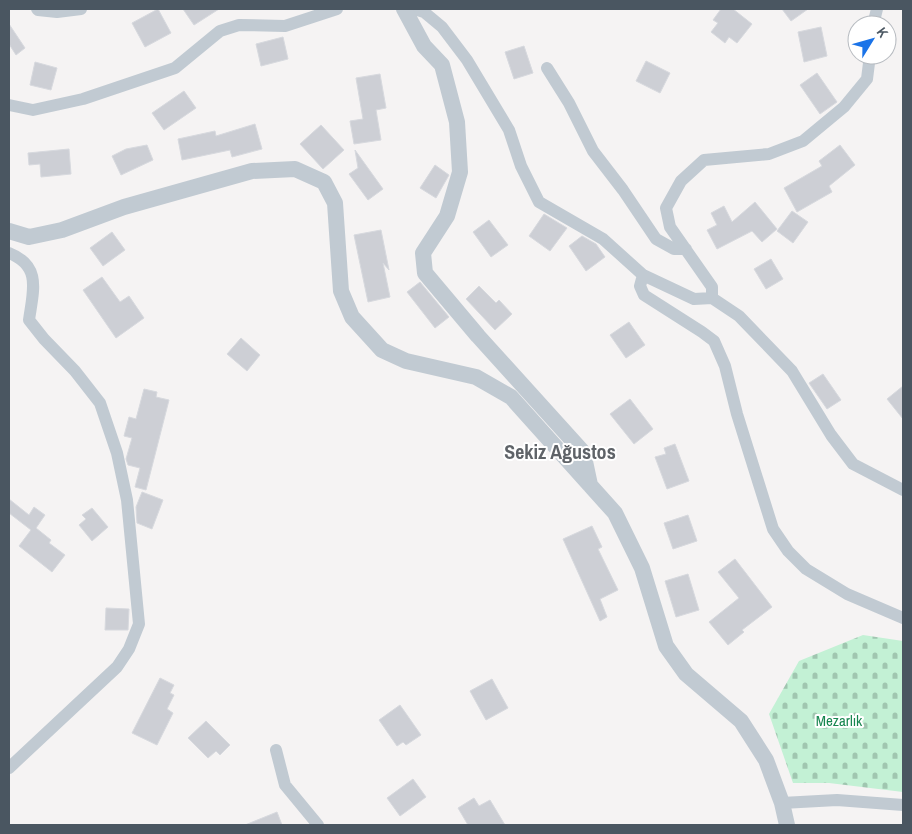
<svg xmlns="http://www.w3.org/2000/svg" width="912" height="834" viewBox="0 0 912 834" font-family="'Archivo Narrow',sans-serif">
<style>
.cemetery{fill:url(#cemetery-stones)}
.building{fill:#cdcfd5;stroke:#d7d9de}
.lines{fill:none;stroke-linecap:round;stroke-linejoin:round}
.minor{stroke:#c1cad2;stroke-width:12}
.tertiary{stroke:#c1cad2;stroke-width:16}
.labels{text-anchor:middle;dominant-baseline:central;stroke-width:4;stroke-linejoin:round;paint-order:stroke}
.park-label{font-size:15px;fill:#17864f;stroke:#fff}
.district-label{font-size:20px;font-weight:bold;fill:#5f6368;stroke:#fff}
</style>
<defs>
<pattern id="cemetery-stones" width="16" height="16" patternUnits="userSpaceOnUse" patternTransform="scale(1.25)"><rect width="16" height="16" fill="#c3f1d5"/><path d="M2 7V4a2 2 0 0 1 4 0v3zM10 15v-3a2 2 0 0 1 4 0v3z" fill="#a0c6b0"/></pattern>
</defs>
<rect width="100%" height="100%" fill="#f5f3f3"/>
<path class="cemetery" d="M863 635 903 641V792L829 783H793L769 714 799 661Z"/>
<path class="building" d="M158 9 171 33 145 47 132 23Z
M183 9H219L194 25Z
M721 9H733L752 24 737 43 729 37 725 43 711 32 718 23 713 20Z
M782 9H808L791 21Z
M9 24 25 48 16 55 9 44Z
M821 27 827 56 804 62 798 32Z
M283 37 288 59 261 66 256 44Z
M524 46 533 73 514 79 505 52Z
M646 61 670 73 660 93 636 81Z
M35 62 57 68 51 90 30 85Z
M817 73 837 102 820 114 800 85Z
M380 74 386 108 376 110 381 140 354 144 350 121 363 119 356 78Z
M184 91 196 108 164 130 152 113Z
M255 124 262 149 232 157 230 150 182 160 178 139 215 131 216 136Z
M321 125 344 150 323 169 300 144Z
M147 145 153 160 121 175 112 156 126 149Z
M840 145 855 165 829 186 832 192 797 212 784 188 822 166 819 161Z
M69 149 71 174 41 177 40 164 29 165 28 153Z
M355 150 383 189 368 200 349 174 358 168Z
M435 165 449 175 436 198 420 188Z
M755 202 777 229 762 242 752 231 717 249 707 230 717 225 711 213 724 206 732 222Z
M792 211 808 222 793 243 777 231Z
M544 214 567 228 550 251 529 236Z
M489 220 508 245 491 257 473 232Z
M381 230 389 270 383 263 390 297 368 302 354 235Z
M112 232 125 250 103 266 90 248Z
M582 236 596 244 605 257 586 271 569 246Z
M771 259 783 279 766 289 754 269Z
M102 277 120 302 129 296 144 318 116 338 83 290Z
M420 282 449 317 435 328 407 292Z
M479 286 496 303 499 300 512 314 495 330 466 299Z
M629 322 645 345 626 358 610 335Z
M241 338 260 355 247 371 227 354Z
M823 374 841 400 827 409 809 383Z
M903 386V419L887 399Z
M144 389 157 392 156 397 169 400 146 490 135 487 140 468 128 465 126 459 132 438 124 436 129 417 136 419Z
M630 399 653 429 634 444 610 414Z
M675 444 689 481 667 489 655 457 666 454 664 448Z
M142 492 163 500 152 529 137 523 136 507Z
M9 499 29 515 34 507 45 515 36 528 51 540 49 543 65 555 52 572 19 546 31 530 9 513Z
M92 508 108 527 92 541 79 525 86 519 82 515Z
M688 515 697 541 673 549 664 523Z
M592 526 602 547 598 549 618 590 600 599 607 617 600 621 563 539Z
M735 559 772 607 742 630 744 632 728 645 709 622 739 598 718 572Z
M688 574 699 610 676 617 665 581Z
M106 608 129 609 128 630H105Z
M160 678 174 685 170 693 174 695 167 709 173 713 157 745 132 733Z
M492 679 508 708 486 720 470 691Z
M400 705 421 735 406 745 403 742 397 746 379 720Z
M206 721 230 745 220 755 216 751 208 758 188 738Z
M413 779 426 797 400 816 387 798Z
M474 798 479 806 490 800 505 825H468L458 808Z
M277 812 282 825H245Z"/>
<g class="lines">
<path class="minor" d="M37 9 38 10 57 12 81 9
M414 9 424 12 442 27 467 60 509 130 521 166 539 202 603 239 643 275 694 299 712 298V287L670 227 666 208 681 181 704 160 769 154 803 141 844 107 867 79 870 55
M873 25 877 9
M547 68 569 103 593 151 623 190 656 239 674 249H686
M9 105 33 110 83 99 175 68 220 31 239 25 285 26 337 9
M9 253C42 266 33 291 29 320L44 339 75 371 100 403 117 453 127 500 139 624 129 649 117 667 9 768
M643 275 640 286 644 295 702 332 714 341 725 366 737 414 773 529 788 551 806 569 847 594 903 618
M712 298 739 316 792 371 831 435 853 464 903 490
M276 750 285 785 318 825
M782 803 837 800 903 805"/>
<path class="tertiary" d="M404 9 424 46 442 65 457 122 460 172 447 216 423 253 425 273 478 336 583 452 590 485
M9 231 29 237 62 230 124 207 252 171 295 169 324 182 335 203 341 291 352 317 382 350 406 361 476 377 511 397 615 513 642 568 666 646 686 674 741 721 766 760 782 803 787 825"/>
</g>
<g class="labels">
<g class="park-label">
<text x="839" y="720">Mezarlık</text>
</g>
<g class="district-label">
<text x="560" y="451">Sekiz Ağustos</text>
</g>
</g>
<rect width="912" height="834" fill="none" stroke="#4a5661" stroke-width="20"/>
<g transform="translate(872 40) rotate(53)"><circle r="24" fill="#ffffff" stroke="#b7bbc0"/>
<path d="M0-4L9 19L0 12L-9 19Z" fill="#1a73e8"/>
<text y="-8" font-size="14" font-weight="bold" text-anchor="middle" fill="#4a5661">K</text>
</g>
</svg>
